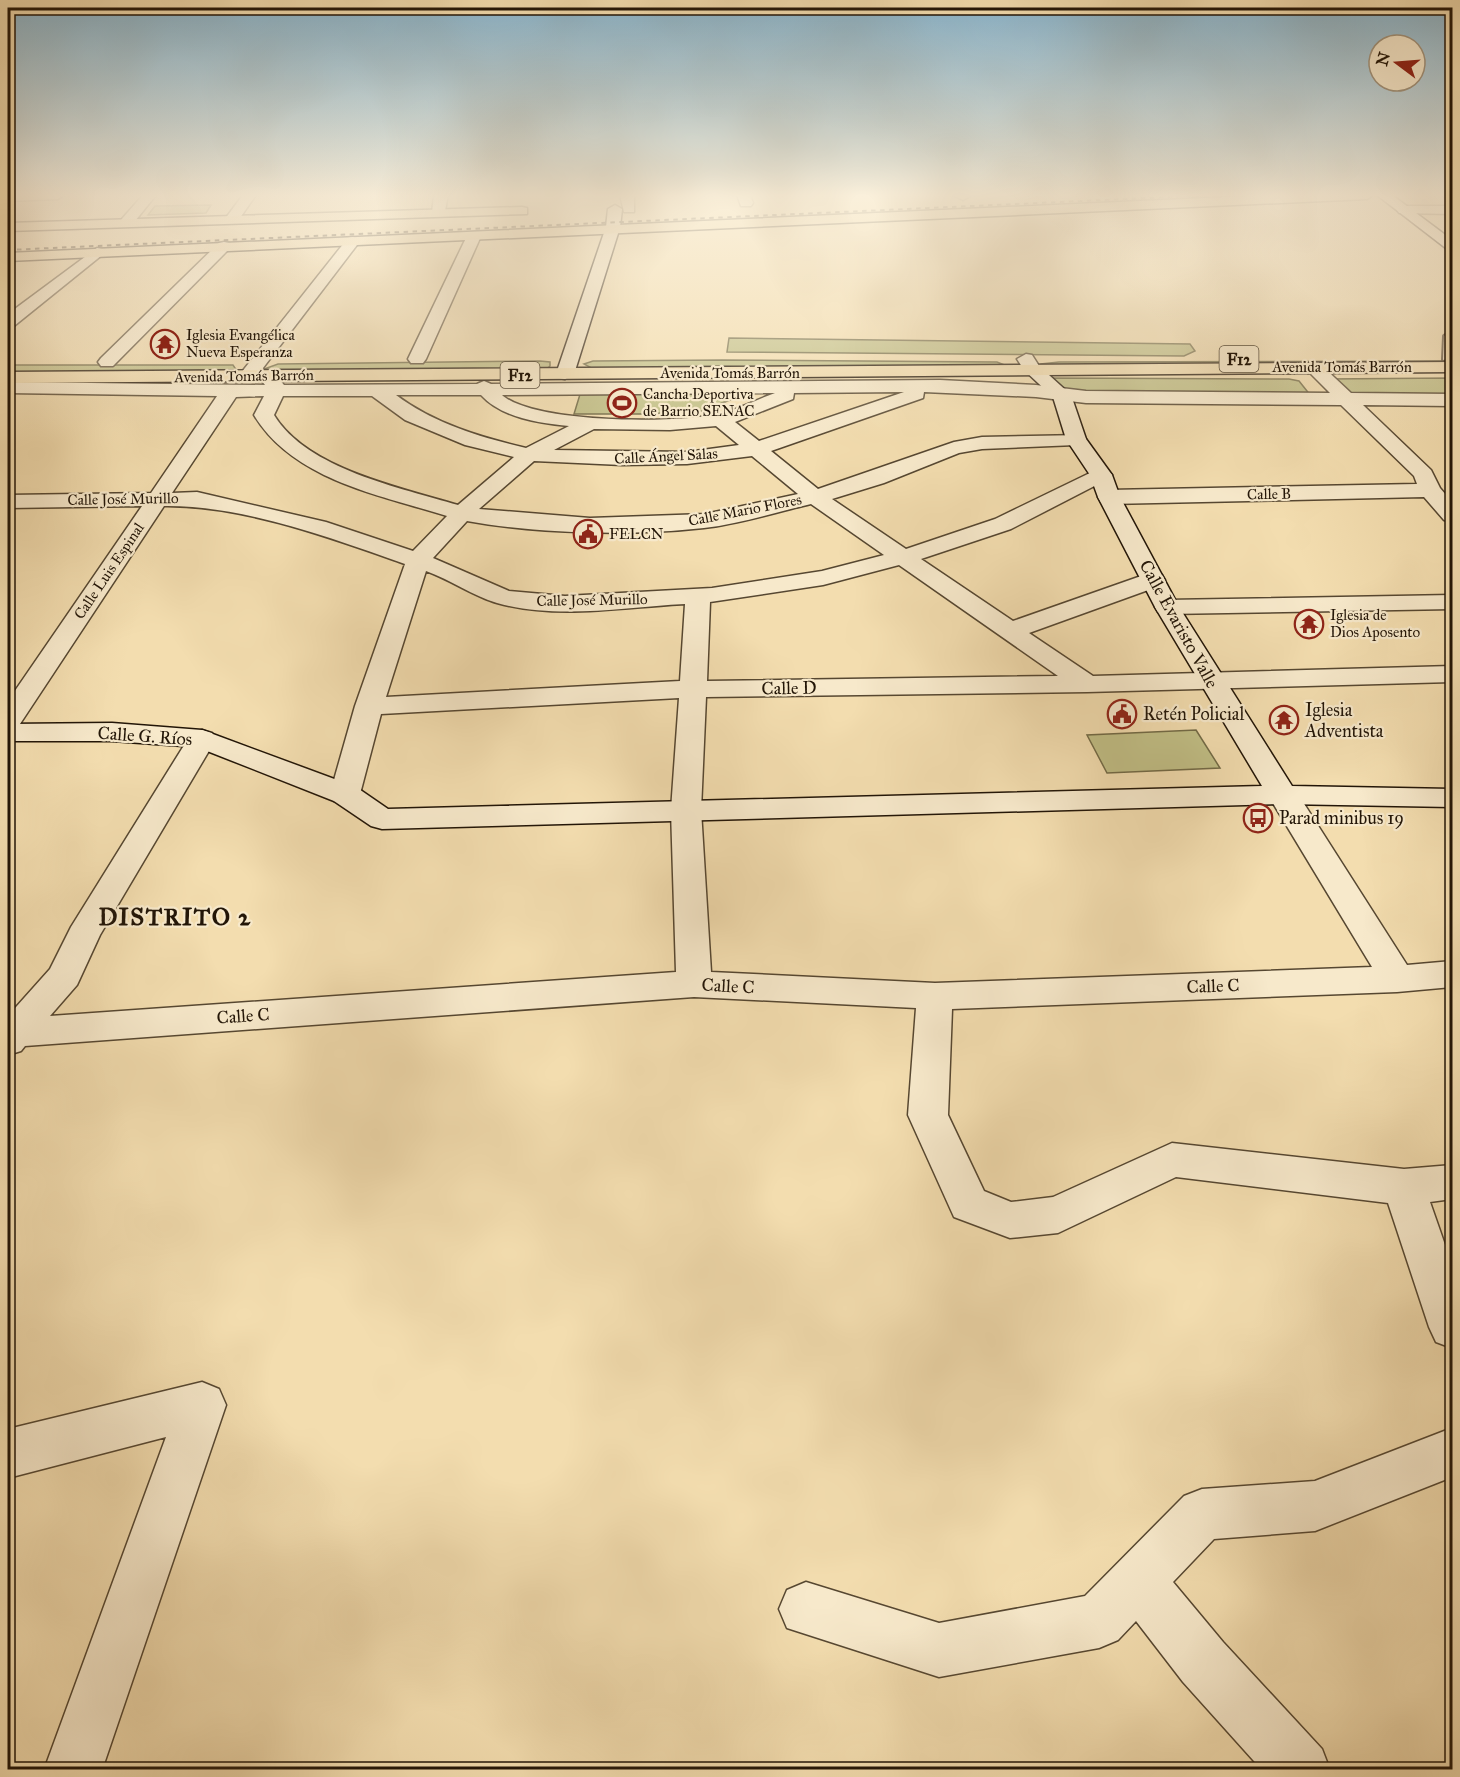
<svg xmlns="http://www.w3.org/2000/svg" width="1460" height="1777" viewBox="0 0 1460 1777" font-family="'IM FELL Great Primer',serif">
<style>
.green{fill:#c1bf86;stroke:#726a46;stroke-width:1.5}
.lines{fill:none;stroke-linecap:round;stroke-linejoin:round}
.lane-casing{stroke:#564731;stroke-width:4}
.street-casing{stroke:#564731;stroke-width:3}
.secondary-casing{stroke:#221507;stroke-width:3}
.primary-casing{stroke:#221507;stroke-width:3}
.lane{fill:#f7e9cb;fill-rule:evenodd}
.street{fill:#f7e9cb;fill-rule:evenodd}
.secondary{fill:#f7e9cb;fill-rule:evenodd}
.primary{fill:#f3ddaf;fill-rule:evenodd}
.rail{stroke:#221507;stroke-width:2;stroke-dasharray:4.5 4.5;stroke-linecap:butt}
.labels{text-anchor:middle;dominant-baseline:central;stroke-width:4.5;stroke-linejoin:round;paint-order:stroke}
.far-poi-label{font-size:15px;fill:#221507;stroke:#f7e9cb;text-anchor:start}
.far-street-label{font-size:15px;fill:#221507;stroke:#f7e9cb}
.shield{fill:#f7e9cb;stroke:#625542;stroke-width:1.5}
.shield-label{font-size:16px;font-weight:bold;fill:#221507}
.street-label{font-size:18px;fill:#221507;stroke:#f7e9cb}
.poi-label{font-size:18px;fill:#221507;stroke:#f7e9cb;text-anchor:start}
.district-label{font-size:24px;font-weight:bold;letter-spacing:1.5px;fill:#221507;stroke:#f7e9cb}
</style>
<rect width="100%" height="100%" fill="#f3ddaf"/>
<filter id="stains"><feTurbulence type="fractalNoise" baseFrequency=".00333" numOctaves="4"/><feColorMatrix values="0 0 0 0 .2 0 0 0 0 .09 0 0 0 0 .02 0 0 0 .5 -.17"/></filter>
<radialGradient id="worn" r=".72"><stop offset=".6" stop-color="#630" stop-opacity="0"/><stop offset="1" stop-color="#630" stop-opacity=".3"/></radialGradient>
<path class="green" d="M211 205 206 213 148 215 155 206Z
M729 338 1190 344 1195 351 1184 356 727 352Z
M722 360 997 362 1007 366 595 370 584 364 593 361Z
M540 361 550 362V366L547 369 266 371 264 369 278 364Z
M1452 361V370L1303 371 1041 367V364L1059 362Z
M8 365H233L237 371 222 374H8Z
M1053 378 1289 379 1299 381 1311 396 1071 398 1052 382Z
M1452 378V398H1342L1332 396 1319 382 1325 379Z
M581 391H746L748 393 702 411 647 414H574Z
M1196 730 1220 768 1107 773 1087 735Z"/>
<g class="lines">
<g class="lane-casing">
<path id="lane" d="M1452 331 1450 358 1443 360 1444 336Z"/>
</g>
<g class="street-casing">
<path id="street" d="M8 195H64L58 199 8 201Z
M143 195H156L131 226H121V220Z
M243 195H256L237 222H227L225 219Z
M434 195H448L444 216H434L432 213Z
M620 195H634V212H624Z
M737 195H750L753 203 751 206H741Z
M953 195H969L970 196 963 200Z
M1404 206H1452V214L1399 213 1397 210Z
M474 232 481 236 426 359 423 363H411L408 359 467 236Z
M353 237 360 241 253 381H241L238 377 241 373 348 238Z
M224 242 229 243 231 246 229 249 113 366H101L98 362 101 358 219 243Z
M97 248 102 249 104 252 102 255 14 326 8 327V314Z
M1026 354 1032 355 1041 369 1038 373H1026L1017 359Z
M1313 362 1319 363 1351 393 1452 394V406L1363 405 1431 470 1440 488 1452 502V522L1444 520 1424 497 1109 504 1101 502 1098 497 1101 492 1109 490 1417 484 1414 476 1341 405 1086 403 1036 397 924 392 923 398 771 451 818 489 954 442 982 437 1083 435 1086 439 1083 443 1076 445 982 449 959 453 884 483 832 499 906 549 995 519 1094 471H1108L1112 475 1108 479 1011 529 921 559 1013 621 1144 575 1153 573 1162 575 1165 580 1162 585 1029 633 1093 676 1452 666V682L1087 692 706 697 701 810 711 972 935 983 1372 967 1268 795 1272 788 1283 786 1294 788 1407 965 1452 961V987L1397 992 952 1009 948 1115 984 1191 1011 1202 1053 1197 1172 1143 1404 1169 1452 1165V1199L1430 1202 1452 1265V1348L1436 1342 1429 1327 1388 1203 1176 1177 1058 1233 1010 1238 954 1217 908 1115 916 1008 694 997 25 1046 21 1051 8 1055V1016L50 969 71 927 188 739 192 733 202 730 212 733 216 739 100 935 77 985 50 1016 676 972 671 810 679 698 381 714 360 794 356 801 345 803 334 801 330 794 355 706 405 564C331 538 242 505 164 506L18 727 8 729V701L142 506 8 508V495L151 493 217 396 8 393V382L265 385 259 377 268 371 274 373 284 385 477 384 484 381 491 384 940 380 1036 385 1086 391 1330 393 1304 367ZM904 392 759 441 735 422 793 399 794 393ZM775 393C758 399 741 408 723 413 681 424 534 424 502 395ZM396 395H481C502 418 539 423 569 426L526 448C480 437 435 424 396 395ZM264 396 254 415C293 480 380 495 447 516L413 551 326 522 197 492 172 493 236 397ZM283 396H372L405 420 465 445 514 457 458 505C401 488 307 469 274 415ZM716 426 739 445 687 452 554 450 594 429 670 430ZM752 456 798 494 705 514 590 518 479 509 534 461 622 465 687 464ZM811 504 884 555 822 571 712 588 565 596 509 591 433 558 467 521C538 534 632 536 704 528 740 524 776 512 811 504ZM899 565 1058 676 707 681 710 602 823 585ZM426 571C451 580 473 596 497 603 557 620 625 607 685 604L680 681 386 697Z
M1452 595V609L1167 614 1158 612 1155 607 1158 602 1167 600Z
M202 1382 219 1389 226 1405 102 1770H44L166 1437 8 1478V1429Z
M1452 1428V1477L1315 1531 1214 1539 1173 1582 1223 1642 1322 1749 1330 1770H1262L1183 1682 1136 1621 1118 1640 1099 1648 939 1677 787 1628 779 1609 787 1590 806 1582 939 1623 1085 1596 1184 1496 1202 1489 1315 1481Z"/>
</g>
<g class="secondary-casing">
<path id="secondary" d="M1377 195H1392L1452 240V250L1447 249Z
M615 205 622 209 620 227 574 374 565 379 559 378 556 374 606 227 608 209Z
M1032 364 1038 365 1071 395 1086 439 1112 475 1120 497 1179 607 1292 786 1452 789V807L1283 804 382 829 371 826 334 801 197 747 112 741H8V724L112 723 202 730 356 787 388 809 1262 786 1155 607 1098 497 1090 475 1066 439 1053 397 1023 369Z"/>
</g>
<g class="primary-casing">
<path id="primary" d="M1270 195H1373L1367 199 8 261V253Z
M522 207 527 208V214L8 231V223Z
M1452 362V372L8 383V372Z"/>
</g>
<use href="#lane" class="lane"/>
<use href="#street" class="street"/>
<use href="#secondary" class="secondary"/>
<use href="#primary" class="primary"/>
<path class="rail" d="M8 250 1213 195"/>
</g>
<linearGradient id="sky" x2="0" y2="1"><stop stop-color="#89b7d1"/><stop offset="0.44" stop-color="#faf0db"/><stop offset="1" stop-color="#faf0db" stop-opacity="0"/></linearGradient>
<rect width="1460" height="444" fill="url(#sky)"/>
<defs>
<g id="temple-ring" transform="scale(1.5)"><circle r="9.5" fill="#f7e9cb" stroke="#8f2418" stroke-width="1.5"/><path d="M0-6L5-2H3V0L6.5 2.5H4V6H1.5V3h-3V6H-4V2.5H-6.5L-3 0V-2H-5Z" fill="#8f2418"/></g>
<g id="stadium-ring" transform="scale(1.5)"><circle r="9.5" fill="#f7e9cb" stroke="#8f2418" stroke-width="1.5"/><path d="M0-5a6.5 5 0 1 0 0 10a6.5 5 0 1 0 0-10ZM-3.5-1.8h7v3.6h-7Z" fill="#8f2418"/></g>
<g id="civic-ring" transform="scale(1.5)"><circle r="9.5" fill="#f7e9cb" stroke="#8f2418" stroke-width="1.5"/><path d="M-.6-6.5H3V-4.5H.6V-3L4-1V1h2V6H-6V1h2V-1L-.6-3ZM-1.2 2.5V6h2.4V2.5Z" fill="#8f2418"/></g>
<g id="bus-ring" transform="scale(1.5)"><circle r="9.5" fill="#f7e9cb" stroke="#8f2418" stroke-width="1.5"/><path d="M-5-6H5V4H4V6H2V4H-2V6H-4V4H-5ZM-3.5-4V0h7V-4ZM-3.5 1.2v1.5H-2V1.2ZM2 1.2v1.5H3.5V1.2Z" fill="#8f2418"/></g>
</defs>
<g fill-rule="evenodd">
<use href="#temple-ring" x="165" y="344"/>
<use href="#stadium-ring" x="622" y="403"/>
<use href="#civic-ring" x="588" y="534"/>
<use href="#temple-ring" x="1309" y="624"/>
<use href="#civic-ring" x="1122" y="714"/>
<use href="#temple-ring" x="1284" y="720"/>
<use href="#bus-ring" x="1258" y="818"/>
</g>
<g class="labels">
<g class="far-poi-label">
<text x="186" y="335">Iglesia Evangélica<tspan x="186" dy="17">Nueva Esperanza</tspan></text>
<text x="643" y="394">Cancha Deportiva<tspan x="643" dy="17">de Barrio SENAC</tspan></text>
<text x="609" y="534">FELCN</text>
<text x="1330" y="615">Iglesia de<tspan x="1330" dy="17">Dios Aposento</tspan></text>
</g>
<g class="far-street-label">
<text x="1342" y="367">Avenida Tomás Barrón</text>
<text x="730" y="373">Avenida Tomás Barrón</text>
<text transform="translate(244 376) rotate(-1)">Avenida Tomás Barrón</text>
<text transform="translate(666 456) rotate(-3)">Calle Ángel Salas</text>
<text transform="translate(1269 494) rotate(-1)">Calle B</text>
<text transform="translate(123 499) rotate(-1)">Calle José Murillo</text>
<text transform="translate(745 510) rotate(-11)">Calle Mario Flores</text>
<text transform="translate(109 571) rotate(-56)">Calle Luis Espinal</text>
<text transform="translate(592 600) rotate(-1)">Calle José Murillo</text>
</g>
<g class="shield">
<rect x="1219.5" y="346" width="39" height="26" rx="4.5"/>
<rect x="500.5" y="362" width="39" height="26" rx="4.5"/>
</g>
<g class="shield-label">
<text x="1239" y="359">F12</text>
<text x="520" y="375">F12</text>
</g>
<g class="street-label">
<text transform="translate(1179 624) rotate(61)">Calle Evaristo Valle</text>
<text transform="translate(789 688) rotate(-1)">Calle D</text>
<text transform="translate(145 736) rotate(4)">Calle G. Ríos</text>
<text transform="translate(728 986) rotate(3)">Calle C</text>
<text transform="translate(1213 986) rotate(-2)">Calle C</text>
<text transform="translate(243 1016) rotate(-4)">Calle C</text>
</g>
<g class="poi-label">
<text x="1305" y="710">Iglesia<tspan x="1305" dy="21">Adventista</tspan></text>
<text x="1143" y="714">Retén Policial</text>
<text x="1279" y="818">Parad minibus 19</text>
</g>
<g class="district-label">
<text x="175" y="917">DISTRITO 2</text>
</g>
</g>
<rect width="1460" height="1777" fill="none" stroke="#f3ddaf" stroke-width="30"/>
<rect x="9" y="9" width="1442" height="1759" fill="none" stroke="#221507" stroke-width="3"/>
<rect x="15" y="15" width="1430" height="1747" fill="none" stroke="#221507" stroke-width="1.5"/>
<g transform="translate(1397 63) rotate(286)"><circle r="28" fill="#f7e9cb" stroke="#a2947d" stroke-width="1.5"/>
<path d="M0-4.5L10 22L0 15L-10 22Z" fill="#8f2418"/>
<text y="-9" font-size="16" font-weight="bold" text-anchor="middle" fill="#221507">N</text>
</g>
<rect width="100%" height="100%" filter="url(#stains)"/>
<rect width="100%" height="100%" fill="url(#worn)"/>
</svg>
